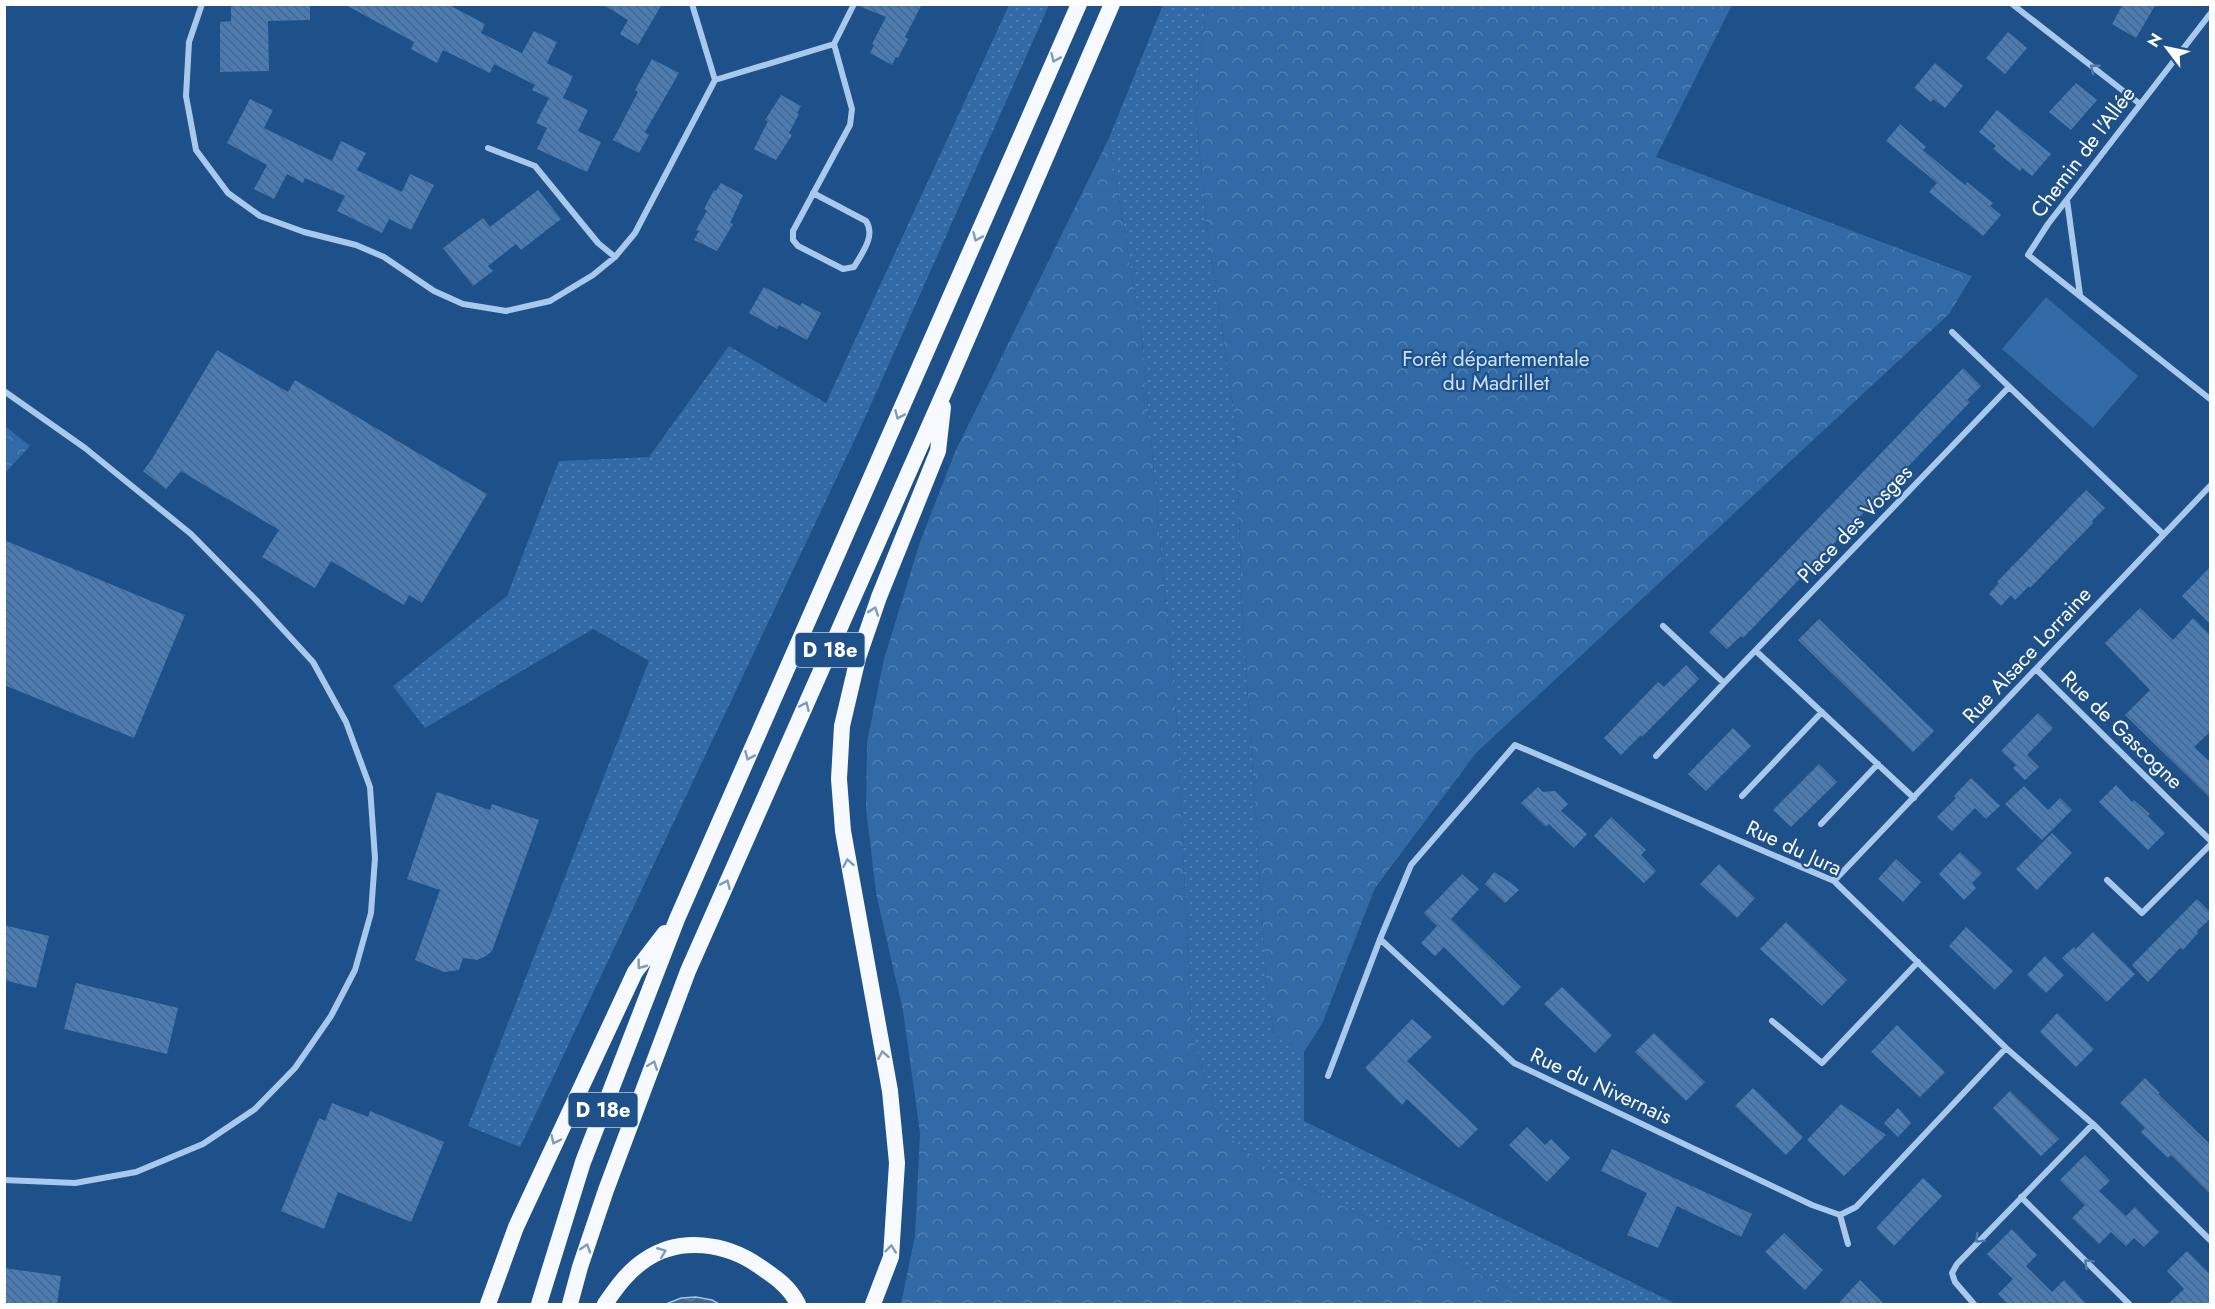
<svg xmlns="http://www.w3.org/2000/svg" width="2215" height="1309" viewBox="0 0 2215 1309" font-family="Jost,sans-serif">
<style>
.grass{fill:url(#grass-dots)}
.forest{fill:url(#forest-crowns)}
.pitch{fill:#316aa6}
.water{fill:url(#water-waves);stroke:#9cc4ed;stroke-width:1.5}
.building{fill:url(#building-back-hatch)}
.lines{fill:none;stroke-linecap:round;stroke-linejoin:round}
.minor{stroke:#a8c9eb;stroke-width:6}
.trunk{stroke:#f6fafe;stroke-width:16}
.oneway{stroke:#7f9cbe}
.oneway2{stroke:#4e7aab}
.labels{text-anchor:middle;dominant-baseline:central;stroke-width:4.5;stroke-linejoin:round;paint-order:stroke}
.shield{fill:#1e5089;stroke:#bccadc;stroke-width:1.5}
.shield-label{font-size:20px;font-weight:bold;fill:#fff}
.street-label{font-size:21px;fill:#fff;stroke:#1e5089}
.park-label{font-size:21px;fill:#cde2f8;stroke:#1e5089}
</style>
<defs>
<pattern id="grass-dots" width="8" height="8" patternUnits="userSpaceOnUse" patternTransform="scale(1.5)"><rect width="8" height="8" fill="#316aa6"/><path d="M2 2h.1M6 6h.1" fill="none" stroke="#5080b3" stroke-width="1.8" stroke-linecap="round"/></pattern>
<pattern id="forest-crowns" width="20" height="18" patternUnits="userSpaceOnUse" patternTransform="scale(1.5)"><rect width="20" height="18" fill="#316aa6"/><path d="M2 6a3 3 0 1 1 6 0M12 15a3 3 0 1 1 6 0" fill="none" stroke="#5080b3"/></pattern>
<pattern id="water-waves" width="16" height="10" patternUnits="userSpaceOnUse" patternTransform="scale(1.5)"><rect width="16" height="10" fill="#41668f"/><path d="M0 5q4-4 8 0t8 0" fill="none" stroke="#5e7da0"/></pattern>
<pattern id="building-back-hatch" width="6" height="6" patternUnits="userSpaceOnUse" patternTransform="scale(1.5)"><rect width="6" height="6" fill="#4a7cb3"/><path d="M-1 5l2 2M0 0l6 6M5-1l2 2" fill="none" stroke="#4b6685"/></pattern>
</defs>
<rect width="100%" height="100%" fill="#1e5089"/>
<path class="grass" d="M1009 5H1049L864 420 520 1147 468 1126 649 661 593 629 425 728 393 686 507 596 559 461 649 457 729 346 826 403Z
M1163 5H1205L1196 114 1206 220 1236 426 1242 604 1266 979 1274 1035 1304 1052V1121L1676 1304H1539L1269 1169 1224 1134 1192 1037 1177 726 1141 331 1109 138Z"/>
<path class="forest" d="M1205 5H1732L1656 157 1972 276 1949 314 1476 753 1375 888 1322 1024 1304 1052 1274 1035 1266 979 1242 604 1236 426 1206 220 1196 113Z
M1109 138 1141 331 1177 726 1192 1037 1224 1133 1269 1169 1539 1304H901L915 1236 920 1133 903 1011 876 893 866 808 867 742 884 659 920 542 955 452Z
M5 426 30 446 5 473H4Z"/>
<path class="pitch" d="M2046 297 2138 376 2093 428 2002 349Z"/>
<path class="water" d="M696 1297 712 1300 719 1304H666L681 1298Z"/>
<path class="building" d="M231 4H310V20L268 21 269 71 220 72V22L231 21Z
M344 4H447L485 24 481 33 522 53 534 31 557 42 547 63 573 76 563 98 588 110 578 131 601 142 587 172 537 149 547 128 536 123 549 98 532 90 535 85 494 64 490 73 443 50 437 63 411 49 414 42Z
M602 4H662L638 45 620 34 628 20Z
M859 4H922L905 37 908 39 898 58 896 57 892 65 870 53 874 45 872 44 886 17 859 6Z
M2123 4H2156L2136 38 2112 24Z
M2008 32 2027 48 2005 74 1986 58Z
M652 59 679 73 645 132 649 135 639 153 613 140 638 92 635 90Z
M1935 63 1963 86 1945 108 1933 99 1931 102 1914 88Z
M2076 83 2097 100 2071 130 2049 112Z
M781 95 801 106 797 113 799 114 789 133 792 135 776 160 754 149 768 121 765 120Z
M250 99 273 110 264 128 332 161 341 141 366 153 357 170 402 192 410 174 434 185 411 230 389 219 382 233 337 211 345 196 305 178 303 183 287 174 274 199 254 189 267 165 227 143Z
M1997 110 2051 154 2032 176 2022 168 2020 171 1993 149 1996 146 1979 132Z
M1900 124 1926 147 1923 150 1965 185 1967 182 1993 203 1990 206 2001 215 1983 236 1929 192 1937 183 1886 141Z
M721 183 743 195 730 223 733 224 717 251 694 240 699 231 696 230 707 211 704 209 714 190 716 191Z
M538 190 561 219 521 250 516 244 488 266 493 271 473 286 443 248 483 218 490 227Z
M764 287 800 306 802 303 821 313 807 340 779 325 777 329 749 313Z
M217 350 288 392 295 380 487 494 422 603 409 595 404 605 331 561 315 588 262 557 279 530 181 471 166 489 143 471 152 459Z
M1963 368 1981 386 1967 400 1970 402 1743 638 1741 636 1727 649 1709 632Z
M2086 490 2105 508 2092 521 2093 523 2030 588 2029 586 2015 600 2011 595 2001 606 1989 594 1999 583 1997 582Z
M4 540 185 615 134 738 4 685Z
M2211 566V625L2182 596Z
M2140 608 2173 640 2193 618 2211 636V731L2194 747 2211 763V799L2125 715 2150 690 2105 643Z
M1819 619 1934 731 1913 752 1798 640Z
M1686 665 1699 679 1642 737 1641 735 1621 755 1604 738 1658 682 1664 687Z
M2038 713 2053 728 2027 755 2039 767 2025 780 2013 768 2016 765 2001 751Z
M1733 728 1751 746 1706 791 1688 774Z
M1819 764 1837 782 1791 827 1773 810Z
M1971 778 2000 806 1986 819 1975 808 1952 831 1937 817 1956 798 1954 796Z
M2116 785 2132 802 2134 800 2150 814 2148 816 2165 833 2148 850 2099 802Z
M2024 786 2048 810 2060 798 2072 810 2042 840 2005 804Z
M1538 787 1543 792 1555 791 1568 804 1561 811 1587 834 1574 848 1549 824 1546 827 1521 803Z
M437 792 490 810 492 804 539 820 492 951 486 956 477 960 463 958 459 970 444 972 415 960 440 890 407 879Z
M1611 817 1646 850 1641 855 1656 871 1644 883 1594 836Z
M2052 833 2072 853 2037 890 2016 869Z
M1960 852 1982 873 1972 883 1976 888 1964 900 1939 874Z
M1896 859 1921 882 1903 902 1878 879Z
M1719 864 1755 898 1737 918 1700 884Z
M1494 872 1511 883 1519 890 1505 903 1485 884Z
M1462 874 1479 889 1451 919 1521 987 1503 1006 1444 947 1435 956 1421 943 1437 926 1424 913Z
M2197 899 2211 913V918L2197 931 2198 933 2183 950 2180 948 2148 982 2132 965Z
M1786 922 1847 980 1822 1006 1760 949Z
M4 925 49 936 36 988 4 980Z
M1966 927 2013 971 1995 990 1949 946Z
M2093 932 2135 974 2107 1002 2062 958 2074 947 2076 949Z
M2045 956 2064 975 2046 993 2027 975Z
M76 983 178 1008 167 1054 64 1029Z
M1562 987 1612 1035 1595 1053 1544 1004Z
M2057 1013 2094 1049 2076 1067 2040 1032Z
M1412 1019 1432 1037 1407 1061 1478 1129 1459 1148 1407 1099 1402 1105 1365 1068Z
M1897 1025 1945 1072 1920 1097 1871 1052Z
M1654 1033 1705 1082 1686 1101 1635 1052Z
M2145 1078 2160 1093 2158 1094 2211 1145V1195L2171 1155 2168 1158 2141 1132 2145 1128 2120 1103Z
M1753 1088 1803 1137 1786 1155 1735 1106Z
M2010 1091 2059 1139 2041 1156 1993 1108Z
M332 1103 368 1117 370 1111 444 1142 411 1222 338 1192 324 1229 281 1211 319 1118 325 1121Z
M1841 1104 1886 1135 1844 1176 1807 1140Z
M1898 1108 1911 1123 1898 1137 1884 1123Z
M1527 1127 1545 1145 1551 1139 1570 1158 1547 1182 1509 1145Z
M1612 1149 1752 1214 1741 1237 1677 1206 1658 1248 1627 1235 1647 1193 1601 1171Z
M2085 1155 2110 1181 2099 1191 2126 1216 2135 1207 2159 1232 2144 1247 2134 1238 2126 1246 2111 1232 2099 1244 2072 1218 2085 1205 2060 1180Z
M1923 1178 1942 1196 1894 1246 1876 1228Z
M2012 1229 2037 1255 2026 1266 2052 1292 2064 1280 2087 1305H2009L1998 1294 2013 1279 1987 1254Z
M1784 1233 1823 1270 1805 1290 1765 1252Z
M2187 1251 2211 1275V1305H2167L2184 1289 2167 1271Z
M4 1268 61 1276 57 1305H4Z
M1860 1280 1885 1305H1837Z"/>
<g class="lines">
<path class="minor" d="M202 4 189 42 186 96 196 150 228 193 260 216 304 232 356 245 384 257 434 291 463 304 506 311 550 301 593 275 615 257 635 233 715 80
M692 4 715 80
M2012 4 2140 104
M2210 14 2048 224 2028 255 2210 399
M715 80 834 44 854 4
M488 148 535 166 598 243 615 257
M813 193 866 221C876 236 862 253 854 267L843 269 798 246 793 240V231L850 125 852 109 834 44
M2067 200 2080 295
M1952 332 2163 534
M4 391 85 448 191 534 256 600 313 662 346 722 370 787 375 858 371 913 355 970 331 1016 295 1068 255 1109 203 1144 136 1172 75 1183 4 1180
M1663 626 1724 683 2009 387
M1756 651 1914 798
M2036 669 2210 840
M1656 756 1724 683
M1742 796 1822 712
M1821 824 1878 764
M2107 880 2142 913 2210 845
M1834 881 2210 486
M1380 939 1514 1063 1812 1205 1840 1215 1856 1207 2006 1048
M1772 1021 1822 1063 1918 962
M1328 1076 1380 939 1411 865 1515 745 1834 881 2006 1048 2093 1124 2210 1240
M2021 1197 2129 1304
M1840 1215 1848 1244
M1974 1304 1955 1282 1952 1273 1957 1264 2093 1124"/>
<path class="trunk" d="M488 1304 516 1227 635 972 665 933
M539 1304 583 1162 677 919 1079 4
M570 1304 580 1267 606 1190 688 971 946 388 1112 4
M605 1304C616 1288 628 1271 645 1260 680 1236 726 1243 759 1266 775 1277 789 1286 798 1304
M873 1304 891 1257 897 1163 890 1091 843 831 839 779 842 726 858 658 879 597 938 451 943 407"/>
</g>
<defs><path id="oneway-chevron" d="M-2-3.5L2.5 0L-2 3.5" fill="none" stroke-width="1.6" stroke-linecap="round" stroke-linejoin="round" transform="scale(1.5)"/></defs>
<g class="oneway">
<use href="#oneway-chevron" transform="translate(1055 58) rotate(114)"/>
<use href="#oneway-chevron" transform="translate(977 237) rotate(114)"/>
<use href="#oneway-chevron" transform="translate(899 415) rotate(114)"/>
<use href="#oneway-chevron" transform="translate(874 611) rotate(-71)"/>
<use href="#oneway-chevron" transform="translate(805 706) rotate(-66)"/>
<use href="#oneway-chevron" transform="translate(749 756) rotate(114)"/>
<use href="#oneway-chevron" transform="translate(848 863) rotate(-100)"/>
<use href="#oneway-chevron" transform="translate(726 884) rotate(-66)"/>
<use href="#oneway-chevron" transform="translate(641 965) rotate(127)"/>
<use href="#oneway-chevron" transform="translate(883 1055) rotate(-100)"/>
<use href="#oneway-chevron" transform="translate(653 1065) rotate(-69)"/>
<use href="#oneway-chevron" transform="translate(555 1140) rotate(115)"/>
<use href="#oneway-chevron" transform="translate(586 1248) rotate(-72)"/>
<use href="#oneway-chevron" transform="translate(891 1249) rotate(-84)"/>
<use href="#oneway-chevron" transform="translate(662 1252) rotate(-22)"/>
</g>
<g class="oneway2">
<use href="#oneway-chevron" transform="translate(2094 68) rotate(-142)"/>
<use href="#oneway-chevron" transform="translate(1979 1239) rotate(135)"/>
<use href="#oneway-chevron" transform="translate(2088 1263) rotate(-135)"/>
</g>
<g class="labels">
<g class="shield">
<rect x="795.5" y="633" width="69" height="34" rx="4.5"/>
<rect x="568.5" y="1093" width="69" height="34" rx="4.5"/>
</g>
<g class="shield-label">
<text x="830" y="650">D 18e</text>
<text x="603" y="1110">D 18e</text>
</g>
<g class="street-label">
<text transform="translate(2083 152) rotate(-53)">Chemin de l'Allée</text>
<text transform="translate(1855 524) rotate(-46)">Place des Vosges</text>
<text transform="translate(2027 655) rotate(-47)">Rue Alsace Lorraine</text>
<text transform="translate(2122 730) rotate(44)">Rue de Gascogne</text>
<text transform="translate(1794 848) rotate(25)">Rue du Jura</text>
<text transform="translate(1601 1086) rotate(25)">Rue du Nivernais</text>
</g>
<g class="park-label">
<text x="1496" y="359">Forêt départementale<tspan x="1496" dy="24">du Madrillet</tspan></text>
</g>
</g>
<rect width="2215" height="1309" fill="none" stroke="#ffffff" stroke-width="12"/>
<g transform="translate(2167 48) rotate(302)" stroke="#1e5089" stroke-width="4.5" paint-order="stroke">
<path d="M0-4.5L10 22L0 15L-10 22Z" fill="#ffffff"/>
<text y="-9" font-size="16" font-weight="bold" text-anchor="middle" fill="#ffffff">N</text>
</g>
</svg>
